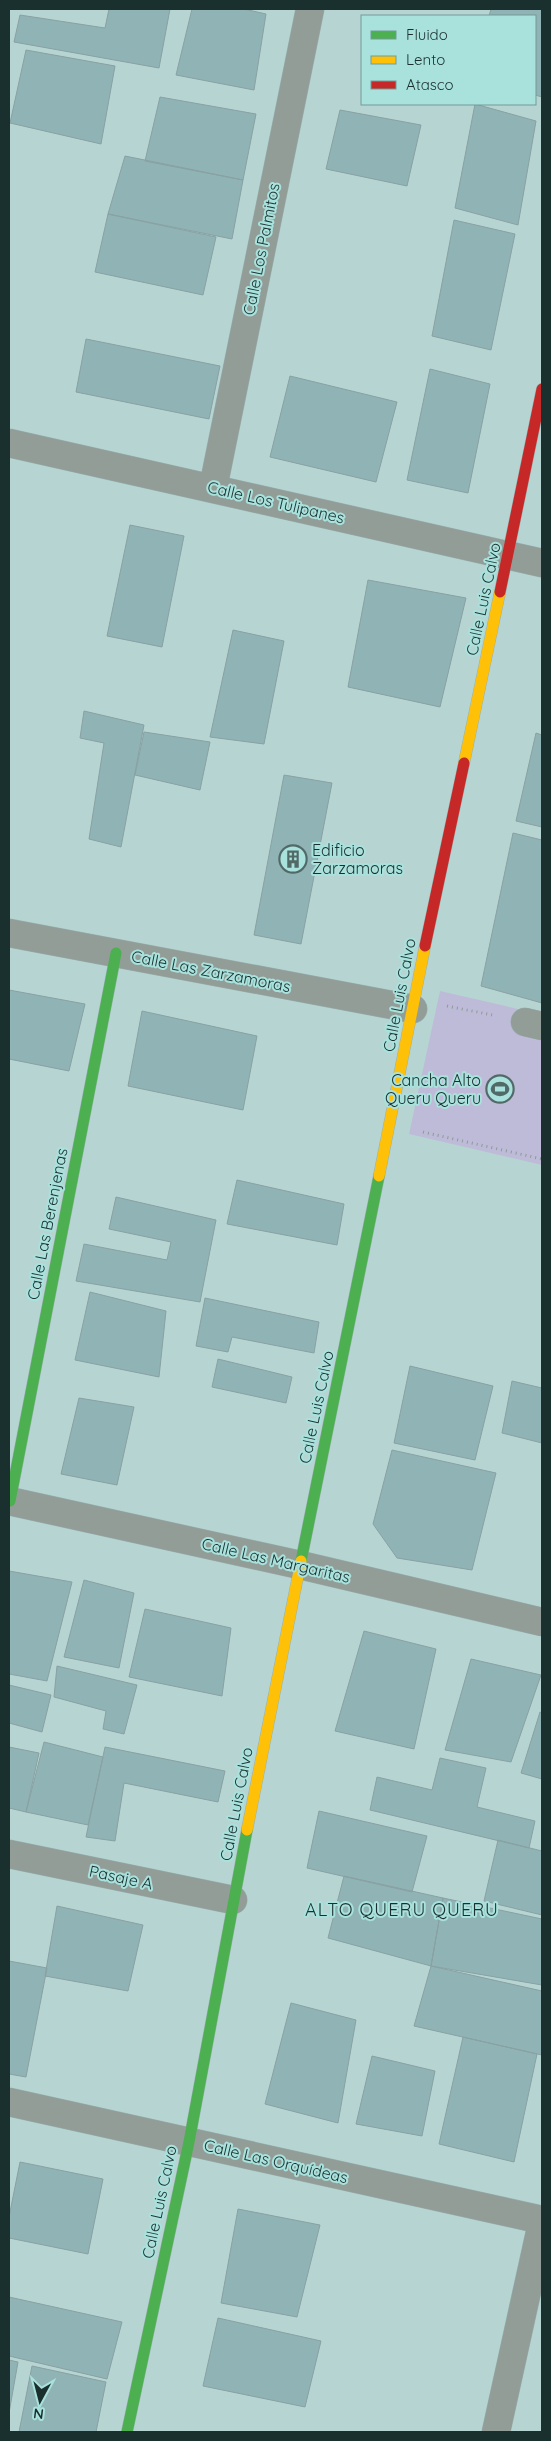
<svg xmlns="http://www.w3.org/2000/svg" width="551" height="2441" viewBox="0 0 551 2441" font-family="Quicksand,sans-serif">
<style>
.green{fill:#bebbd9}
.building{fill:#90b3b5;stroke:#89a1a2}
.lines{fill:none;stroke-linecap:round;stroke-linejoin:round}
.street-casing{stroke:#99b2b0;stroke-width:29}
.fast-casing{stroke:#99b2b0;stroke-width:12}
.slow-casing{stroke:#99b2b0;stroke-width:12}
.jam-casing{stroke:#99b2b0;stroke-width:12}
.path{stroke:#8d9a96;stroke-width:3;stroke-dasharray:1 4;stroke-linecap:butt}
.street{stroke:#929d97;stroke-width:28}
.fast{stroke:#4caf50;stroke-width:11}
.slow{stroke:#ffc107;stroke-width:11}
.jam{stroke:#c62828;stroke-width:11}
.labels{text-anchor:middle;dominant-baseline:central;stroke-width:4;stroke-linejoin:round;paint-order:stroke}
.street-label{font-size:16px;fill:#1a302f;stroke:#a9e2dd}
.poi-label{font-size:16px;fill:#1a302f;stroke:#a9e2dd;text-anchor:start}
.neighbourhood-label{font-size:18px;letter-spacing:1px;fill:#1a302f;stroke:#a9e2dd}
</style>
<rect width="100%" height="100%" fill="#b6d5d2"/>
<path class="green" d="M440 991 527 1011 521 1034 542 1039V1165L409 1134Z"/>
<path class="building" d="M109 9H170L159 68 14 42 20 15 105 28Z
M192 9H244L266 14 254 90 176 75Z
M491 9H542V97L535 95V16H489Z
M26 50 115 66 101 144 10 123Z
M160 97 256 114 243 180 145 161Z
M475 104 536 121 518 225 455 208Z
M340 110 421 125 407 186 326 169Z
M125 156 243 180 232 239 108 214Z
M108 214 216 237 203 295 95 272Z
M454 220 515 234 491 350 432 336Z
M86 339 220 366 209 419 76 392Z
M430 369 490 384 468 493 407 480Z
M290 376 397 402 376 482 270 457Z
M130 525 184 536 162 647 107 636Z
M368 580 466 598 440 707 348 687Z
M233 630 284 641 264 744 210 737Z
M84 711 144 725 121 847 89 839 104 743 80 738Z
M144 732 210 742 200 790 135 775Z
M536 733 542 735V827L516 821Z
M284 775 332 783 301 944 254 935Z
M513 833 542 840V1003L481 986Z
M9 990 85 1004 69 1071 9 1059Z
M142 1011 257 1036 243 1110 128 1086Z
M237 1180 344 1204 337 1245 227 1224Z
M116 1197 216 1220 200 1302 76 1281 84 1244 167 1260 171 1242 109 1229Z
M90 1292 166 1311 159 1377 75 1360Z
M205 1298 319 1322 314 1353 232 1337 228 1352 196 1346Z
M218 1359 292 1377 286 1403 212 1387Z
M410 1366 493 1386 475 1460 394 1443Z
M512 1381 542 1388V1443L502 1433Z
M79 1398 134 1407 117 1485 61 1474Z
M392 1450 496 1473 472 1570 397 1558 373 1524Z
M9 1571 72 1582 47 1681 9 1674Z
M84 1580 134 1593 119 1668 64 1657Z
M145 1609 231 1628 222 1696 129 1677Z
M364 1631 436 1649 414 1749 335 1731Z
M471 1659 541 1675 511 1762 445 1750Z
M57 1666 137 1685 124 1734 103 1729 106 1711 54 1697Z
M9 1685 51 1695 42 1732 9 1723Z
M540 1712 542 1713V1779L521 1773Z
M44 1742 103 1757 88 1825 26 1812Z
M9 1747 39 1753 26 1812 9 1808Z
M105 1747 225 1771 218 1802 124 1783 115 1841 86 1837Z
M440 1758 486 1768 477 1807 535 1821 529 1848 370 1810 377 1777 432 1790Z
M319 1811 427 1836 412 1892 307 1868Z
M498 1840 542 1851V1915L484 1901Z
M344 1876 443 1898 431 1966 328 1938Z
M443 1898 542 1919V1985L431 1966Z
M57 1906 143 1925 128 1991 45 1976Z
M9 1961 47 1968 26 2077 9 2074Z
M431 1966 542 1991V2055L414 2026Z
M291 2003 356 2020 338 2123 265 2104Z
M463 2037 537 2054 514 2162 439 2144Z
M372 2056 435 2071 422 2136 356 2124Z
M20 2162 103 2179 88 2254 9 2238V2217Z
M238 2209 320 2225 297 2317 221 2303Z
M9 2297 122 2322 107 2379 9 2356Z
M218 2318 321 2341 305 2407 203 2386Z
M9 2360 18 2362 9 2413Z
M32 2366 106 2382 96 2432H19Z"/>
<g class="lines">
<g class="street-casing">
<path id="street" d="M9 443 542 563
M213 488 310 9
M9 933 413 1009
M525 1022 542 1026
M9 1501 300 1565 542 1622
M9 1854 233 1900
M9 2102 542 2220
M496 2432 542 2223"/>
</g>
<g class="fast-casing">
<path id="fast" d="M10 1501 116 953
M301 1561 379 1176
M127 2432 189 2142 247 1830"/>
</g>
<g class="slow-casing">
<path id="slow" d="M464 763 500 592
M379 1176 425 946
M247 1830 301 1561"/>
</g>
<g class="jam-casing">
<path id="jam" d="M500 592 542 389
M425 946 464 763"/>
</g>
<path class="path" d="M447 1006 492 1015
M423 1132 542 1159"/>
<use href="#street" class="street"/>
<use href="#fast" class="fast"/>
<use href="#slow" class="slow"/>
<use href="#jam" class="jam"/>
</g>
<defs>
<g id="building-ring" transform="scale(1.4375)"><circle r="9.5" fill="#a9e2dd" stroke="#516a68" stroke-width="1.5"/><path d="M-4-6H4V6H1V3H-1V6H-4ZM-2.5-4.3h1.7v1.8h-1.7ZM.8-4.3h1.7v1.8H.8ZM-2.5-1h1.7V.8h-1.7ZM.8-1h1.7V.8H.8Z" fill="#516a68"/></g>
<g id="stadium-ring" transform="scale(1.4375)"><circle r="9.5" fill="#a9e2dd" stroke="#516a68" stroke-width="1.5"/><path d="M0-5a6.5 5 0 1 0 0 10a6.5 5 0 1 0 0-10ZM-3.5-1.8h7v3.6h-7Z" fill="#516a68"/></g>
</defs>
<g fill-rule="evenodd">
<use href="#building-ring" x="293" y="859"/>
<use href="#stadium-ring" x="500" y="1089"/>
</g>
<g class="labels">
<g class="street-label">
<text transform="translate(261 249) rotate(-79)">Calle Los Palmitos</text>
<text transform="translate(276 502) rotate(13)">Calle Los Tulipanes</text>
<text transform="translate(483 599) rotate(-78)">Calle Luis Calvo</text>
<text transform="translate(211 971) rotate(11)">Calle Las Zarzamoras</text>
<text transform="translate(399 995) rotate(-79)">Calle Luis Calvo</text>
<text transform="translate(47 1224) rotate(-79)">Calle Las Berenjenas</text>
<text transform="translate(316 1407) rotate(-78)">Calle Luis Calvo</text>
<text transform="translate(276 1560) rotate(13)">Calle Las Margaritas</text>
<text transform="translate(236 1804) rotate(-79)">Calle Luis Calvo</text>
<text transform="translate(121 1877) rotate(12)">Pasaje A</text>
<text transform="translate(276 2161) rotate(13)">Calle Las Orquídeas</text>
<text transform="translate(159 2202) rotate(-78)">Calle Luis Calvo</text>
</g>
<g class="poi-label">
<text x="312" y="850">Edificio<tspan x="312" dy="18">Zarzamoras</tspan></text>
<text x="481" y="1080" text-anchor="end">Cancha Alto<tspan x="481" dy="18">Queru Queru</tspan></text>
</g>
<g class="neighbourhood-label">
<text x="402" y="1909">ALTO QUERU QUERU</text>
</g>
</g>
<rect width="551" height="2441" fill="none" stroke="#1a302f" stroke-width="20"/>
<rect x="361" y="15" width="175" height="90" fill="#a9e2dd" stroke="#709b97"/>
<rect x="371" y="31" width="25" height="8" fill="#4caf50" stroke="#709b97"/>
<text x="406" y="40" font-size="15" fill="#1a302f">Fluido</text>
<rect x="371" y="56" width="25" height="8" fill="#ffc107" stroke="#709b97"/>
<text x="406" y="65" font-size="15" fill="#1a302f">Lento</text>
<rect x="371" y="81" width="25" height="8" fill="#c62828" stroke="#709b97"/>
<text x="406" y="90" font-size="15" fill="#1a302f">Atasco</text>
<g transform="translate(40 2401) rotate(187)" stroke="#a9e2dd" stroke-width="4" paint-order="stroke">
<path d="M0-4L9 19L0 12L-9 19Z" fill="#1a302f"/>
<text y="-8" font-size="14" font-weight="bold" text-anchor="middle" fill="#1a302f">N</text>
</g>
</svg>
